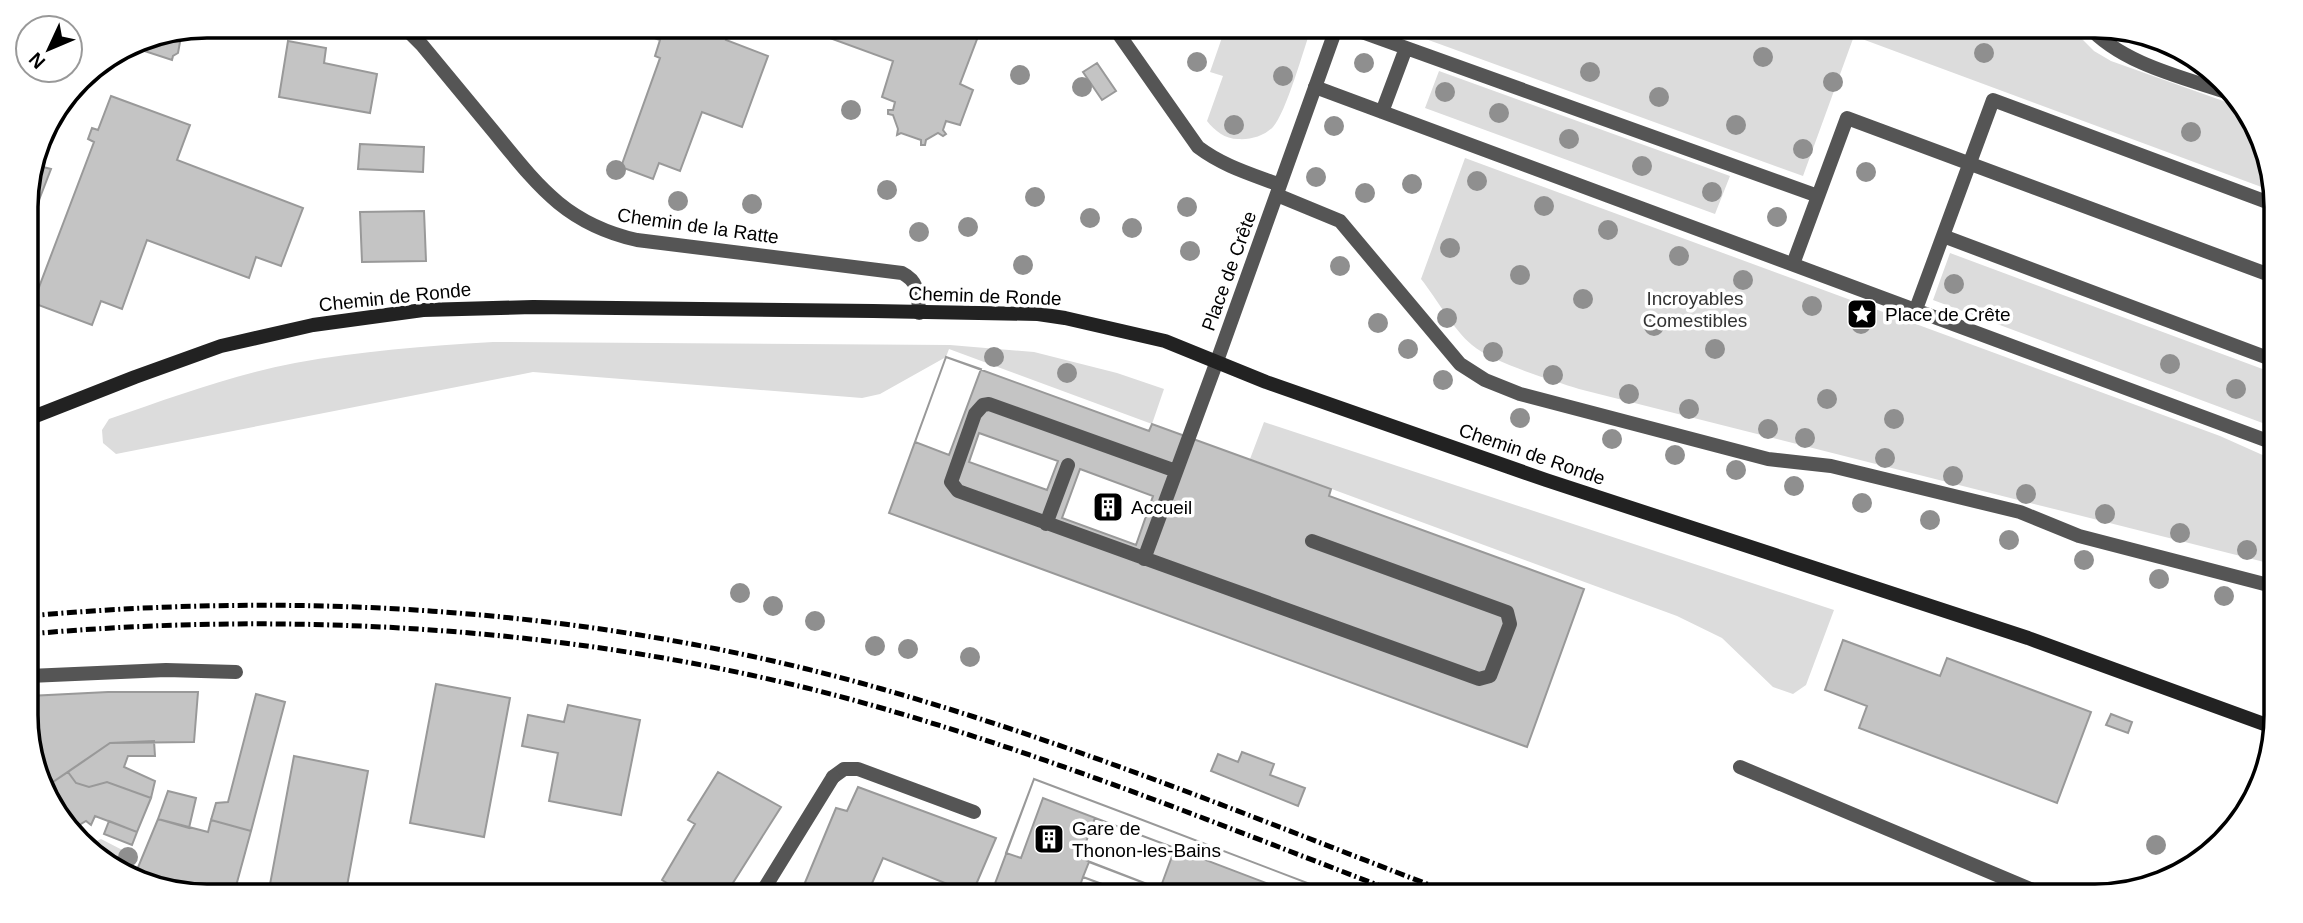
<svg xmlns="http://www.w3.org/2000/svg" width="2303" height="923" viewBox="0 0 2303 923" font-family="Helvetica,sans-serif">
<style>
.green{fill:#dcdcdc}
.building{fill:#c4c4c4;stroke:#999;stroke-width:2;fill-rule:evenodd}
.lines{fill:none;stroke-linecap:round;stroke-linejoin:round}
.service{stroke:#555;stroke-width:14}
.pedestrian{stroke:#555;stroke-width:14}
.minor{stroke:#555;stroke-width:14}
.secondary{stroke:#222;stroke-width:14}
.rail{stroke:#000;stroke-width:5;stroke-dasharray:10 3.5 2 3.5;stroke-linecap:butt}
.tree{fill:#8f8f8f}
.labels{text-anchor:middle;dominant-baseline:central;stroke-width:7;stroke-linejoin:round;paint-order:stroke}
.street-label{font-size:19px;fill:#000;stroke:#fff}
.park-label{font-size:19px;fill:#333;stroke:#fff}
.poi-label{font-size:19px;fill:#000;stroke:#fff;text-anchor:start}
.rim{fill:none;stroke:#000;stroke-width:3.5}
</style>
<rect width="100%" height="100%" fill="#fff"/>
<path class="green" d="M1226 26H1312C1304 48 1286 113 1273 127 1264 136 1250 140 1238 139 1225 139 1215 131 1207 121L1223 76 1210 72Z
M1390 26H2069L2094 51 2111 61 2240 107 2275 184V192L1854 36 1803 176Z
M1439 71 1730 176 1715 214 1425 108Z
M1465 158 2220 436 2276 461V565L1579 389C1552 380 1493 363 1472 345 1453 329 1437 299 1421 279Z
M1950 253 2276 374V428L1933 300Z
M493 342 950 345 1034 352 1117 373 1164 389 1152 424 949 349 946 357 880 394 862 398 533 372 116 454 103 443 102 430 109 419C170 398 231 375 295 363 360 351 426 346 493 342Z
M1264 422 1834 610 1806 685 1793 694 1773 687 1722 638 1677 616 1250 459Z
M101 839 134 856 128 873 87 845Z"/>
<path class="building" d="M631 26H732L726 40 768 56 742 127 702 112 680 171 659 163 653 179 621 167 660 58 655 56 660 40 630 29Z
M797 26H982L960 84 973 90 960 125 946 121 943 130 946 134 943 136 938 133 926 140 925 145H921V140L901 133 897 135 898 129 893 115 888 114V110H893L895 102 882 97 893 61Z
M182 31 178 53 173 56 172 60 129 46 139 40Z
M288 41 326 48 324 63 377 74 370 113 279 97Z
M1097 63 1116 91 1102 100 1083 72Z
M111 96 190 125 177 160 303 208 281 266 256 257 249 278 147 240 122 309 101 301 92 325 33 303 94 142 88 139 92 128 98 130Z
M360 144 424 147 423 172 358 169Z
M35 165 51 169 27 231V195Z
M424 211 426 261 362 262 360 212Z
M946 357 1149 431 1152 424 1331 489 1329 496 1584 589 1527 747 889 513Z
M946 357 981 369 949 455 915 442Z
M979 433 1058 461 1047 490 969 462Z
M1080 469 1153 496 1136 545 1062 518Z
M1843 640 1940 676 1947 658 2091 712 2057 803 1859 728 1867 706 1825 690Z
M436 684 510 698 484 837 410 823Z
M108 692H198L194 742 110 743 47 786 30 750 29 696Z
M256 694 285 702 251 831 211 820 216 803 228 802Z
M568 705 640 720 621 815 549 801 558 753 522 746 528 715 564 722Z
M2111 714 2132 722 2128 733 2106 725Z
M154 741 155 756H128L124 767 155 781 151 798 107 782 89 787 76 783 68 772 110 743Z
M1242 752 1274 764 1270 775 1305 788 1298 806 1211 771 1218 754 1238 762Z
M294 756 368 771 345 897 268 895Z
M68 772 76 783 89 787 107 782 151 798 137 832 95 816 91 825 86 821 69 831 47 786Z
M718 772 781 807 724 897H690L662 880 695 824 688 820Z
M1034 779 1132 816 1344 897H1136L1083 877 1076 897H990ZM1095 818 1175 848 1160 889 1080 858Z
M1034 779 1132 816 1344 897H1303L1043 798 1021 858 1006 853Z
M858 787 996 838 972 894 883 858 866 897H799L836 808 847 811Z
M168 791 196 798 189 828 158 819Z
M158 819 208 832 211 820 251 831 233 897H208L149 887 134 877Z
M109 821 137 832 132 845 104 834Z
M1089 862 1181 897H1136L1113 888 1083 877Z
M673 887 690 897H667Z"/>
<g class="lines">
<path class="service" d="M1176 471 989 404 983 405 975 414 951 482 958 491C1131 555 1306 615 1479 679L1490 676 1510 624 1507 612 1312 541
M1046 524 1068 465
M1144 559 1217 361
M29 676 166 670 236 672
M1740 767 2047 896
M833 777 844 769H858L974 812"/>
<path class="pedestrian" d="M1359 31 1818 196
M1315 87 2276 444
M1382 112 1406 48
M1943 236 2276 361
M1793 264 1847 118 2275 277
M1916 309 1993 100 2275 205"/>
<path class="minor" d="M403 26 422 45C446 74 470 103 494 132 538 186 566 224 637 240L902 273C920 282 918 296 919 313
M1113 26 1198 147C1223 166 1251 174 1280 185
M2088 26C2123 65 2186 78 2235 95
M1277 195 1340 221 1460 364 1485 380 1520 394 1768 459 1831 466 2020 512 2079 536 2276 587
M1217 361 1337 26
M759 897 833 777"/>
<path class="secondary" d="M28 419 135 377 221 346 313 325 423 310 533 307 873 311 1038 314 1065 318 1165 341 1266 382 1546 480 2028 638 2275 728"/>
<path class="rail" d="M29 616C313 590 607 610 882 689 1079 745 1269 824 1461 897
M29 634C310 609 606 629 878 707 1059 759 1233 830 1409 897"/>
</g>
<g class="tree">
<circle cx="1984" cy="53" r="10"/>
<circle cx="1763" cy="57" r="10"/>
<circle cx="1197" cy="62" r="10"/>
<circle cx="1364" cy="63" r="10"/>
<circle cx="1590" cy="72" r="10"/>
<circle cx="1020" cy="75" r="10"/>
<circle cx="1283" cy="76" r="10"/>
<circle cx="1833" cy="82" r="10"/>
<circle cx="1082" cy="87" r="10"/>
<circle cx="1445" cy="92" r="10"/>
<circle cx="1659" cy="97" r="10"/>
<circle cx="851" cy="110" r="10"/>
<circle cx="1499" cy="113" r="10"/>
<circle cx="1234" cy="125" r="10"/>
<circle cx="1736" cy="125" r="10"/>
<circle cx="1334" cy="126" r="10"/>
<circle cx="2191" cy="132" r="10"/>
<circle cx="1569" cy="139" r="10"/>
<circle cx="1803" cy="149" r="10"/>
<circle cx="1642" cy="166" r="10"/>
<circle cx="616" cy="170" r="10"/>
<circle cx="1866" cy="172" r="10"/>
<circle cx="1316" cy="177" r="10"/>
<circle cx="1477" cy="181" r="10"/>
<circle cx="1412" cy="184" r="10"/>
<circle cx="887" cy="190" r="10"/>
<circle cx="1712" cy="192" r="10"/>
<circle cx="1365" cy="193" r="10"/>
<circle cx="1035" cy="197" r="10"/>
<circle cx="678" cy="201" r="10"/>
<circle cx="752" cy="204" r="10"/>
<circle cx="1544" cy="206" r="10"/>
<circle cx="1187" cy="207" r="10"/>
<circle cx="1777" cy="217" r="10"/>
<circle cx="1090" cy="218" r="10"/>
<circle cx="968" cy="227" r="10"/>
<circle cx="1132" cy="228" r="10"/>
<circle cx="1608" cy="230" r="10"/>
<circle cx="919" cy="232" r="10"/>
<circle cx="1450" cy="248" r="10"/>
<circle cx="1190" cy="251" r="10"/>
<circle cx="1679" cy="256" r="10"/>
<circle cx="1023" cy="265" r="10"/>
<circle cx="1340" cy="266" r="10"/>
<circle cx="1520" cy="275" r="10"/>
<circle cx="1743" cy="280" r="10"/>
<circle cx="1954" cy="284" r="10"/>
<circle cx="1583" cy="299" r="10"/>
<circle cx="1812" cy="306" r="10"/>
<circle cx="1447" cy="318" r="10"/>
<circle cx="1378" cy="323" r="10"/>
<circle cx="1861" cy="324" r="10"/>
<circle cx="1654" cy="326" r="10"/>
<circle cx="1408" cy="349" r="10"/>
<circle cx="1715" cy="349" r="10"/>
<circle cx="1493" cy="352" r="10"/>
<circle cx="994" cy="357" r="10"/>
<circle cx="2170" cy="364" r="10"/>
<circle cx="1067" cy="373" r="10"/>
<circle cx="1553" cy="375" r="10"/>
<circle cx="1443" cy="380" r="10"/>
<circle cx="2236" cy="389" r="10"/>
<circle cx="1629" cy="394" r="10"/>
<circle cx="1827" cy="399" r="10"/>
<circle cx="1689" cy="409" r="10"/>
<circle cx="1520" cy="418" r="10"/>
<circle cx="1894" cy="419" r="10"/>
<circle cx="1768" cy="429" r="10"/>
<circle cx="1805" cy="438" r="10"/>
<circle cx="1612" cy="439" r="10"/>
<circle cx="1675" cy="455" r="10"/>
<circle cx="1885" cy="458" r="10"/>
<circle cx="1736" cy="470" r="10"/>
<circle cx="1953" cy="476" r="10"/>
<circle cx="1794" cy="486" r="10"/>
<circle cx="2026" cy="494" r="10"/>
<circle cx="1862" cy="503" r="10"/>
<circle cx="2105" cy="514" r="10"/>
<circle cx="1930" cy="520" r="10"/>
<circle cx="2180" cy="533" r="10"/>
<circle cx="2009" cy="540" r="10"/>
<circle cx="2247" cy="550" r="10"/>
<circle cx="2084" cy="560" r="10"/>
<circle cx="2159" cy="579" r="10"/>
<circle cx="740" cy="593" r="10"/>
<circle cx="2224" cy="596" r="10"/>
<circle cx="773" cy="606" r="10"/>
<circle cx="815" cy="621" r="10"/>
<circle cx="875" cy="646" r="10"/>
<circle cx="908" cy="649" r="10"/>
<circle cx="970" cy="657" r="10"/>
<circle cx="2156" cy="845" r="10"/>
<circle cx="128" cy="857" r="10"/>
</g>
<defs>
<g id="sight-square" transform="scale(1.575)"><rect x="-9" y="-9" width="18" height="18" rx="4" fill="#000" stroke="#fff"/><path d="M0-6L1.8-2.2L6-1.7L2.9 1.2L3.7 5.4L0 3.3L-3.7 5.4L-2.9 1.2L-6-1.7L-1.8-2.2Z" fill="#fff"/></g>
<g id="building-square" transform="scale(1.575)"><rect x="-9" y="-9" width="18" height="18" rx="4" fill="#000" stroke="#fff"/><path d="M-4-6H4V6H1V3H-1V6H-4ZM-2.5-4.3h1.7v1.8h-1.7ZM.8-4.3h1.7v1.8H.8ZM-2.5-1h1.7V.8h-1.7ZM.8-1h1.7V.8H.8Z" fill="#fff"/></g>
</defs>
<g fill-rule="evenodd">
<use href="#sight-square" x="1862" y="314"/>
<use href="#building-square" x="1108" y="507"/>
<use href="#building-square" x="1049" y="839"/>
</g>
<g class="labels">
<g class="street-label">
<text transform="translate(698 226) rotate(8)">Chemin de la Ratte</text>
<text transform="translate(1229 271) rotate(-70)">Place de Crête</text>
<text transform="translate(985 296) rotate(2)">Chemin de Ronde</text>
<text transform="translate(395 297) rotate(-6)">Chemin de Ronde</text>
<text transform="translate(1532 454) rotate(19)">Chemin de Ronde</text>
</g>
<g class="park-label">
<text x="1695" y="298">Incroyables<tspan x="1695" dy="22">Comestibles</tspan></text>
</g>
<g class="poi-label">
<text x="1885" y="314">Place de Crête</text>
<text x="1131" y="507">Accueil</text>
<text x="1072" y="828">Gare de<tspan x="1072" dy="22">Thonon-les-Bains</tspan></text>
</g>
</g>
<path d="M0 0H2303V923H0ZM207 38H2095A169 169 0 0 1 2264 207V715A169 169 0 0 1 2095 884H207A169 169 0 0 1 38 715V207A169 169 0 0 1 207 38Z" fill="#fff" fill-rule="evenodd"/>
<path class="rim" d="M207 38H2095A169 169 0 0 1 2264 207V715A169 169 0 0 1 2095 884H207A169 169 0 0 1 38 715V207A169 169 0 0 1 207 38Z"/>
<g transform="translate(49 49) rotate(226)"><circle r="33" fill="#ffffff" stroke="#999999" stroke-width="2"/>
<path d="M0-5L12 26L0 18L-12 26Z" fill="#000000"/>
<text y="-10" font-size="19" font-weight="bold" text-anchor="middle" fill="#000000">N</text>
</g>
</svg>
